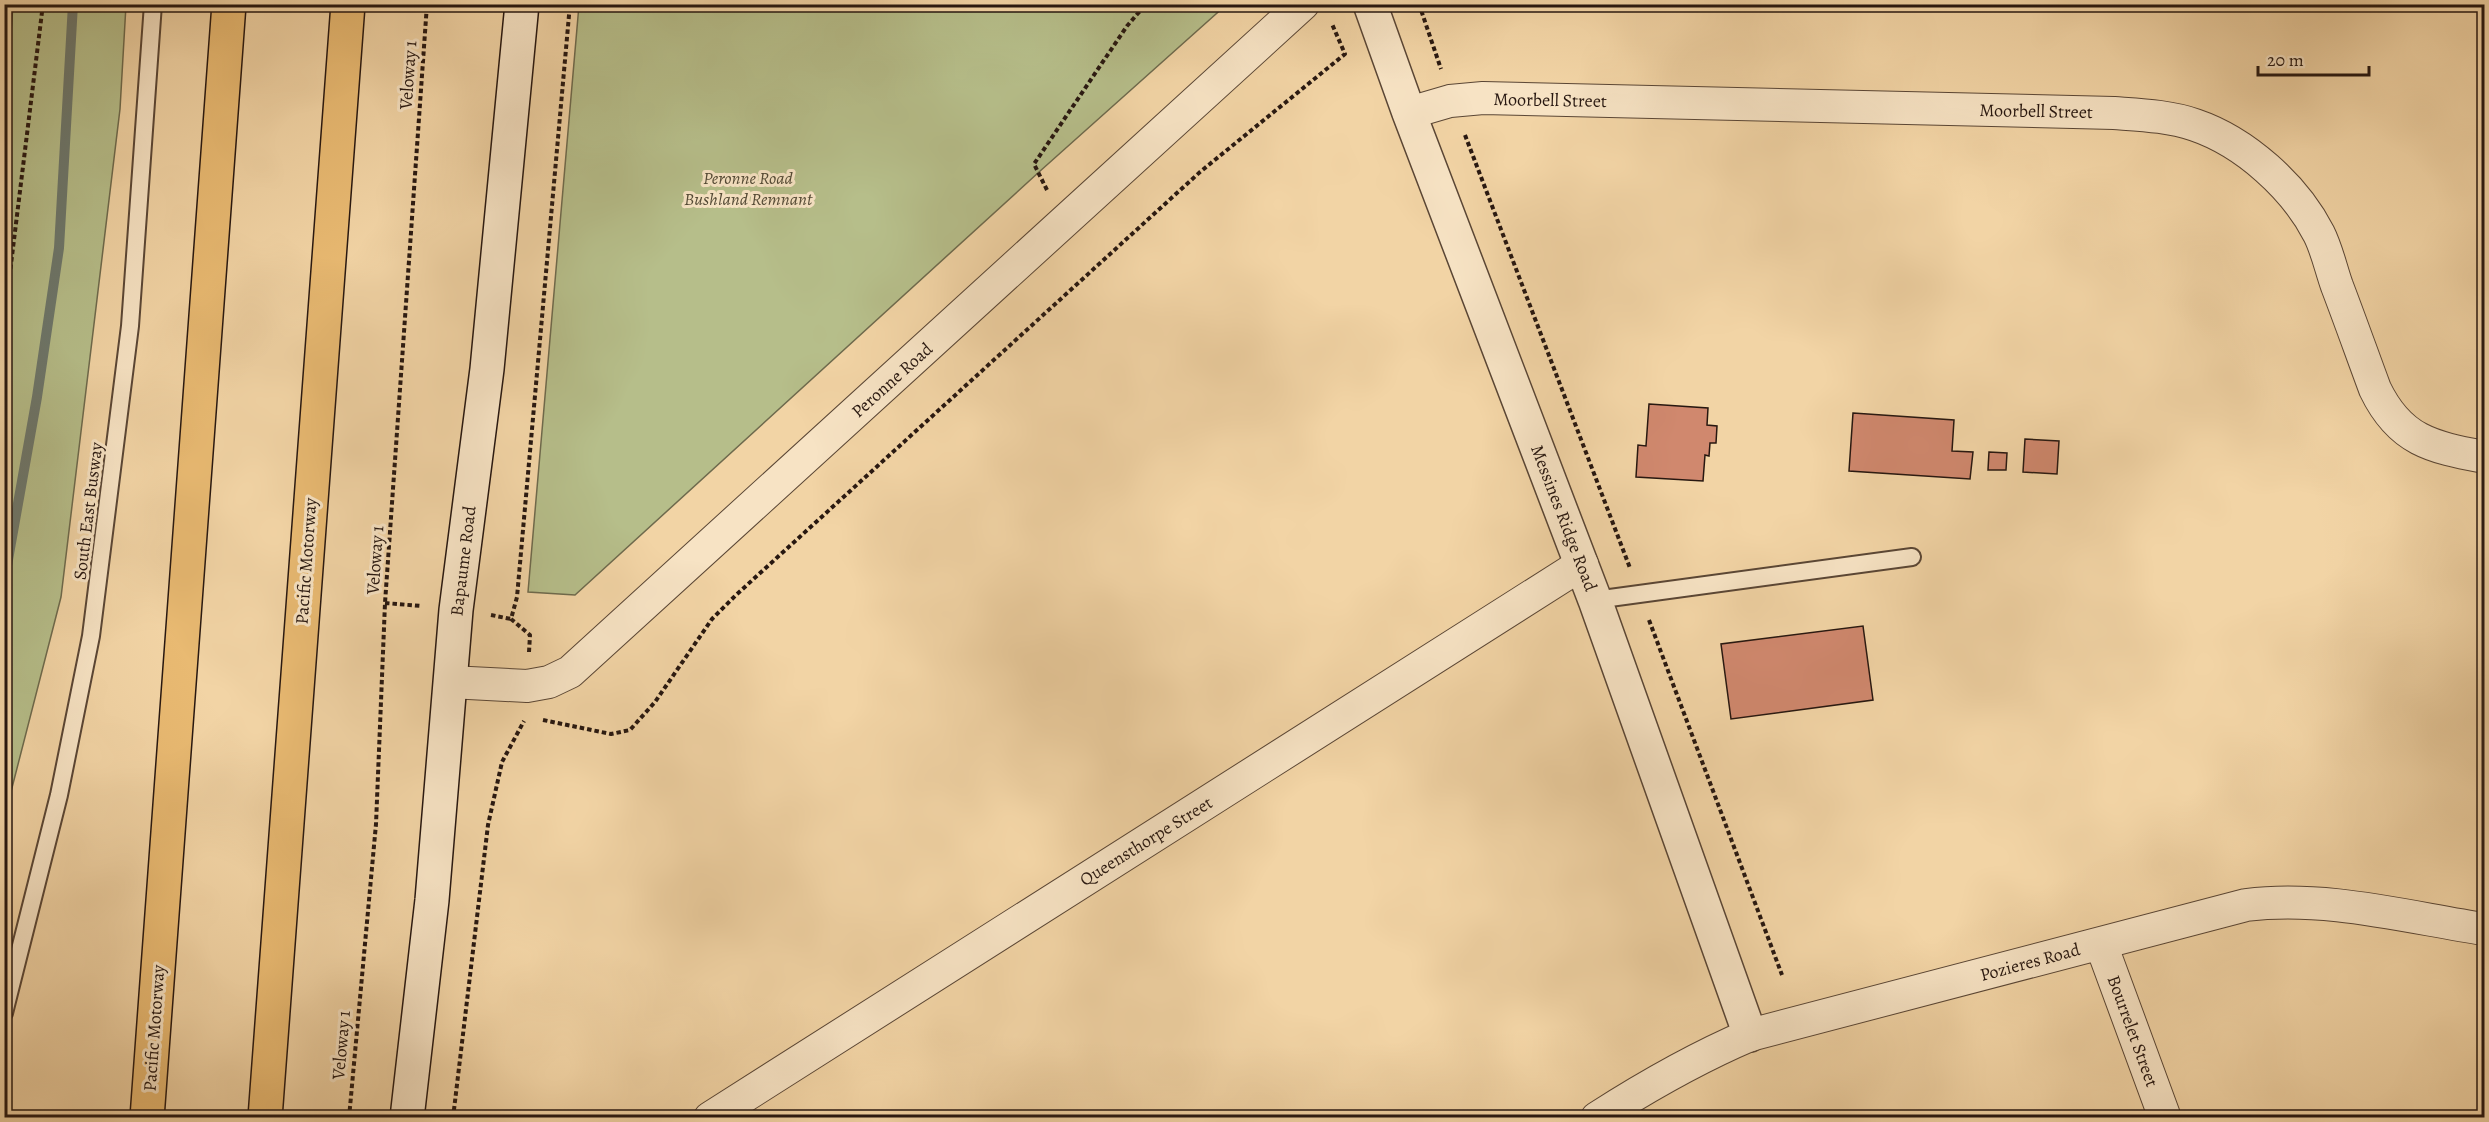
<svg xmlns="http://www.w3.org/2000/svg" width="2489" height="1122" viewBox="0 0 2489 1122" font-family="Alegreya,serif">
<style>
.green{fill:#b6be8a;stroke:#6e6a4d;stroke-width:1.5}
.lines{fill:none;stroke-linecap:round;stroke-linejoin:round}
.stream{stroke:#6d786d;stroke-width:10}
.building{fill:#d0886e;stroke:#271710;stroke-width:1.5}
.service-casing{stroke:#5a4635;stroke-width:20}
.minor-casing{stroke:#5a4635;stroke-width:34}
.tertiary-casing{stroke:#5a4635;stroke-width:36}
.secondary-casing{stroke:#271710;stroke-width:36}
.motorway-casing{stroke:#271710;stroke-width:36}
.path{stroke:#271710;stroke-width:4;stroke-dasharray:4.5 3;stroke-linecap:butt}
.service{stroke:#f7e3c4;stroke-width:16}
.minor{stroke:#f7e3c4;stroke-width:32}
.tertiary{stroke:#f7e3c4;stroke-width:33}
.secondary{stroke:#f7e3c4;stroke-width:33}
.motorway{stroke:#e9ba72;stroke-width:33}
.labels{text-anchor:middle;dominant-baseline:central;stroke-width:6;stroke-linejoin:round;paint-order:stroke}
.street-label{font-size:18px;fill:#271710;stroke:#f7e3c4}
.park-label{font-size:18px;font-style:italic;fill:#524935;stroke:#f7e3c4}
</style>
<rect width="100%" height="100%" fill="#f2d4a5"/>
<filter id="stains"><feTurbulence type="fractalNoise" baseFrequency=".00333" numOctaves="4"/><feColorMatrix values="0 0 0 0 .2 0 0 0 0 .09 0 0 0 0 .02 0 0 0 .5 -.17"/></filter>
<radialGradient id="worn" r=".72"><stop offset=".6" stop-color="#630" stop-opacity="0"/><stop offset="1" stop-color="#630" stop-opacity=".3"/></radialGradient>
<path class="green" d="M13 5H126L120 109 61 597 5 815 4 128Z
M579 5V4L1226 5 1039 172 575 595 528 592Z"/>
<g class="lines">
<path class="stream" d="M4 582 37 397 59 248 73 4"/>
</g>
<path class="building" d="M1649 404 1708 408 1707 425 1717 426 1716 443H1710L1709 456 1705 455 1703 481 1636 477 1638 445 1646 446Z
M1853 413 1954 420 1952 451 1973 452 1970 479 1849 471Z
M2025 439 2059 441 2057 474 2023 472Z
M1989 452 2007 453 2006 470H1988Z
M1863 626 1873 700 1731 719 1721 644Z"/>
<g class="lines">
<g class="service-casing">
<path id="service" d="M1595 600 1912 557
M4 1013 59 795 91 636 130 326 153 4"/>
</g>
<g class="minor-casing">
<path id="minor" d="M1409 113 1450 101 1483 98 2114 113C2141 115 2169 116 2195 125 2245 142 2295 187 2319 234 2327 250 2331 269 2337 286 2350 320 2362 354 2375 389 2400 441 2432 447 2484 457
M450 682 527 686 549 682 570 672 1303 4
M2101 944 2165 1118
M710 1118 1582 564
M1597 1118C1647 1086 1696 1058 1750 1035L2246 905C2325 895 2406 917 2484 929"/>
</g>
<g class="tertiary-casing">
<path id="tertiary" d="M1370 4 1409 113 1595 600 1750 1035"/>
</g>
<g class="secondary-casing">
<path id="secondary" d="M407 1118 432 900 456 610 487 369 522 4"/>
</g>
<g class="motorway-casing">
<path id="motorway" d="M147 1118 229 4
M265 1118 348 4"/>
</g>
<path class="path" d="M1419 4 1441 69
M1465 135 1630 568
M1047 190 1034 164 1127 26 1146 4
M4 321 43 4
M385 603 421 606
M491 615 511 619
M1649 620 1782 975
M529 652 530 635 511 619 517 597 570 4
M543 720 611 734 630 730 655 702 712 619 736 595 1200 172 1345 54 1332 24
M349 1118 376 824 385 603 427 4
M453 1118 488 825 502 762 524 721"/>
<use href="#service" class="service"/>
<use href="#minor" class="minor"/>
<use href="#tertiary" class="tertiary"/>
<use href="#secondary" class="secondary"/>
<use href="#motorway" class="motorway"/>
</g>
<g class="labels">
<g class="street-label">
<text transform="translate(408 75) rotate(-86)">Veloway 1</text>
<text transform="translate(1550 100) rotate(1)">Moorbell Street</text>
<text transform="translate(2036 111) rotate(1)">Moorbell Street</text>
<text transform="translate(892 380) rotate(-42)">Peronne Road</text>
<text transform="translate(88 511) rotate(-83)">South East Busway</text>
<text transform="translate(1564 518) rotate(69)">Messines Ridge Road</text>
<text transform="translate(375 560) rotate(-86)">Veloway 1</text>
<text transform="translate(306 561) rotate(-86)">Pacific Motorway</text>
<text transform="translate(463 561) rotate(-83)">Bapaume Road</text>
<text transform="translate(1146 841) rotate(-32)">Queensthorpe Street</text>
<text transform="translate(2030 962) rotate(-15)">Pozieres Road</text>
<text transform="translate(154 1028) rotate(-86)">Pacific Motorway</text>
<text transform="translate(2133 1031) rotate(70)">Bourrelet Street</text>
<text transform="translate(341 1045) rotate(-85)">Veloway 1</text>
</g>
<g class="park-label">
<text x="748" y="178">Peronne Road<tspan x="748" dy="21">Bushland Remnant</tspan></text>
</g>
</g>
<rect width="2489" height="1122" fill="none" stroke="#f2d4a5" stroke-width="24"/>
<rect x="6" y="6" width="2477" height="1110" fill="none" stroke="#271710" stroke-width="3"/>
<rect x="12" y="12" width="2465" height="1098" fill="none" stroke="#271710" stroke-width="1.5"/>
<path d="M2258 66v9h111v-9" fill="none" stroke="#271710" stroke-width="3"/>
<text x="2267" y="66" font-size="18" fill="#271710" stroke="#f7e3c4" stroke-width="4.5" paint-order="stroke">20 m</text>
<rect width="100%" height="100%" filter="url(#stains)"/>
<rect width="100%" height="100%" fill="url(#worn)"/>
</svg>
